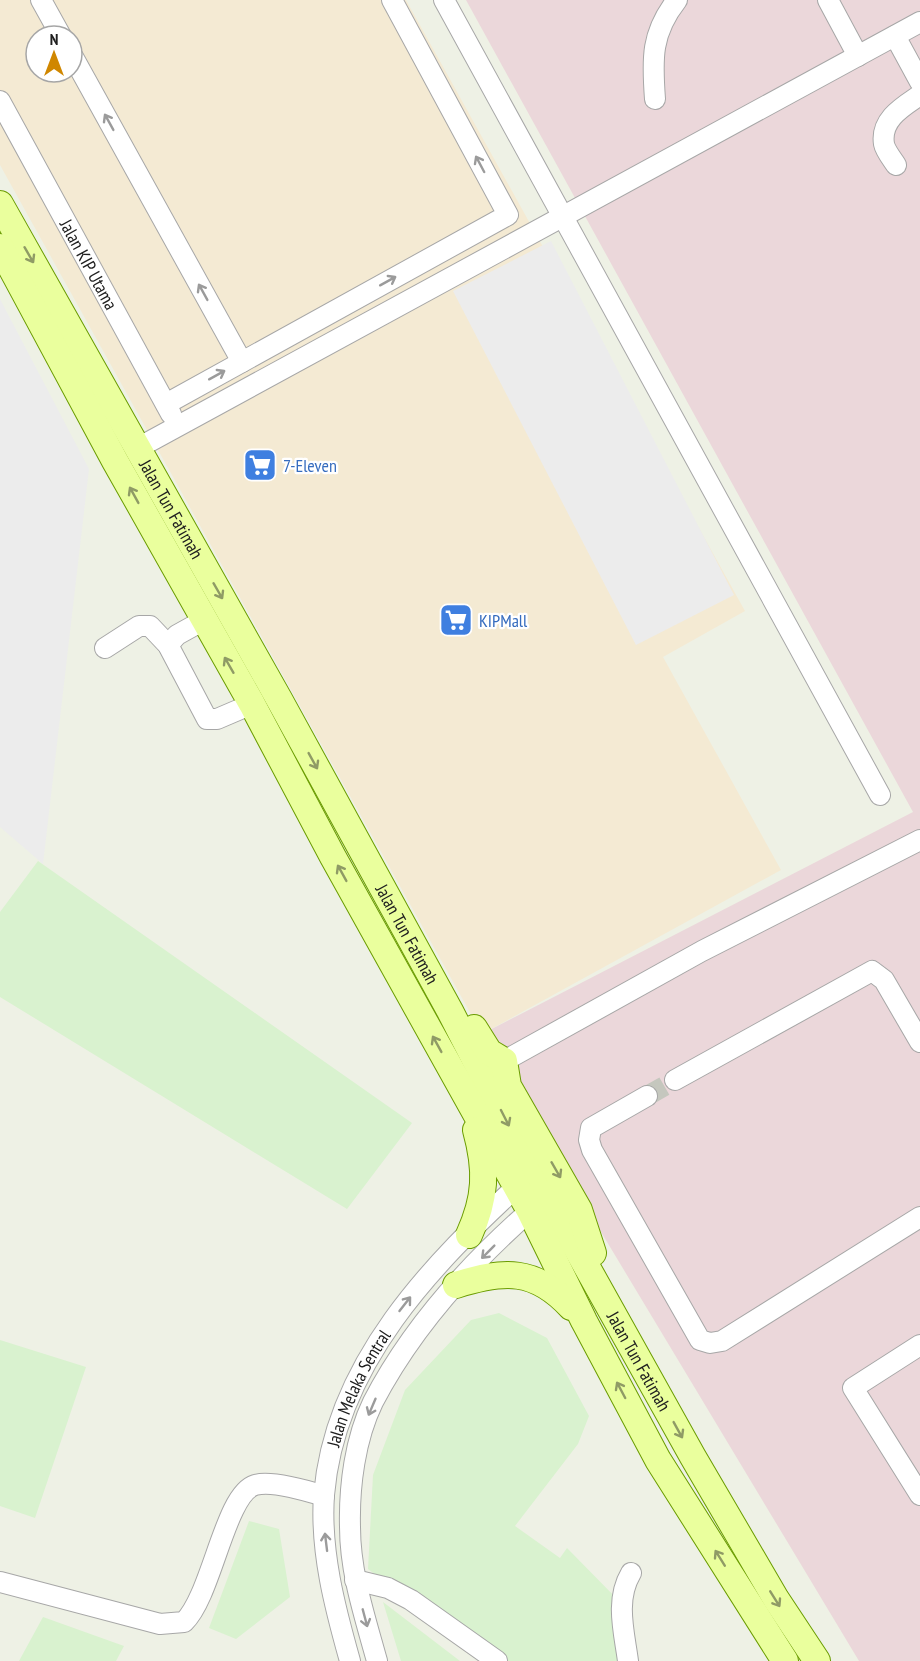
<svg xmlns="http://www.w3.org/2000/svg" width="920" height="1661" viewBox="0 0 920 1661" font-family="'PT Sans Narrow',sans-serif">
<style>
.commercial{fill:#f4ead3;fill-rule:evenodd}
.industrial{fill:#ebd7da}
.farmland{fill:#d9f2cf}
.parking{fill:#ececec}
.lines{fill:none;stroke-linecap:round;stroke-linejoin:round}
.minor-tunnel{stroke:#c5c7be;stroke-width:20;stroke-dasharray:20 10;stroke-linecap:butt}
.minor-casing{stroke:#a7a7a7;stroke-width:22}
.major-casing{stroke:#6a9c00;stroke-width:28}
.minor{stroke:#fff;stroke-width:20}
.major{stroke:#eaff9d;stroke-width:26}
.oneway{stroke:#9b9b9b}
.oneway2{stroke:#8f9b65}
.labels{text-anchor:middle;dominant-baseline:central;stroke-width:4.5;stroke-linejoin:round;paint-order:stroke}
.street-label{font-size:18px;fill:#202020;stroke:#fff}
.shop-label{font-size:18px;fill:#366cbe;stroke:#fff;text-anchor:start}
</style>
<rect width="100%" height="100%" fill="#eef1e5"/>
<path class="commercial" d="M0 0H406L745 611 663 657 781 870 482 1034 0 165ZM36 36H72V72H36Z"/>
<path class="industrial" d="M466 0H920V1661H859L482 1034 913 812Z"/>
<path class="farmland" d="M38 861 412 1123 347 1209 0 997V912Z
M499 1313 547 1338 589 1416 578 1444 515 1526 560 1558 567 1548 624 1606 629 1661H490L368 1569 373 1475 405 1390 471 1320Z
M0 1340 86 1367 35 1518 0 1506Z
M249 1521 279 1529 290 1597 236 1639 209 1628Z
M383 1602 460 1661H401Z
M43 1617 124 1646 116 1661H19Z"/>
<path class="parking" d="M551 241 734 595 636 645 453 291Z
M0 299 89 469 43 864 0 827Z"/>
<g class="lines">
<path class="minor-tunnel" d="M647 1096 675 1080"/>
<g class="minor-casing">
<g id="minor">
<path d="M41 0 61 36"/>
<path d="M444 0 880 795"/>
<path d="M828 0 858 56"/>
<path d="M895 36 920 82"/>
<path d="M72 55 242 362"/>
<path d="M655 99C652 59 651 33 677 0"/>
<path id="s1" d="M0 101 171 414"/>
<path d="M896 165C892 159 885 150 884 144 880 119 904 106 920 95"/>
<path d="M166 404 508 215 392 0"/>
<path d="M136 449 920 22"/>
<path d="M168 645 177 635 204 620"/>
<path d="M105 648 139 626H150L168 645 207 719H217L252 704"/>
<path d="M504 1061 702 951 920 840"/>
<path d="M675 1080 872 971 884 980 920 1042"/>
<path d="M647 1096 591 1128 589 1140 592 1150 700 1340 710 1343 722 1341 920 1217"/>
<path d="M920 1345 853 1388 920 1495"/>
<path d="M355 1580 388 1588 411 1600 497 1661"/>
<path d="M0 1582 160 1624 184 1622C212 1595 225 1494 255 1485 272 1480 308 1491 324 1496"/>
<path id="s2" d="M350 1661C335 1608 320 1551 324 1495 335 1363 432 1264 525 1179"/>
<path d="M377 1661C365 1617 350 1573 350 1527 349 1486 355 1439 373 1402 412 1327 475 1258 539 1203"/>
<path d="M628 1661C624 1631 615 1600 631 1573"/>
</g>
</g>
<g class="major-casing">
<g id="major">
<path id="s3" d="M0 204 279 699 450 1011 521 1149 693 1457 776 1599 817 1661"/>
<path d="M0 247 115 461 252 704 333 857 530 1211 584 1321 658 1460 785 1661"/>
<path d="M474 1028 489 1052 504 1061 508 1086 579 1210 593 1253"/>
<path d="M469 1235C486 1198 487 1170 476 1130"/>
<path d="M456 1285C504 1270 535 1268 571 1307"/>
</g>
</g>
<use href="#minor" class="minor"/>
<use href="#major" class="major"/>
</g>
<defs><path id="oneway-shaft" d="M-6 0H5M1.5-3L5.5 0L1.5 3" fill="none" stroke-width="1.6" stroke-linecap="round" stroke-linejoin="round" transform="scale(1.5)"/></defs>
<g class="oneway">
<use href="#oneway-shaft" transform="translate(109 122) rotate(-119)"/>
<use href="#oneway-shaft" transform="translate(480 164) rotate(-118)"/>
<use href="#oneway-shaft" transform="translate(388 281) rotate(-29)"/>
<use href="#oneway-shaft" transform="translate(203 292) rotate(-119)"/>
<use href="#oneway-shaft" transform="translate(217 375) rotate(-29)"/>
<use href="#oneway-shaft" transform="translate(488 1252) rotate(135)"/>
<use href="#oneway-shaft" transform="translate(405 1304) rotate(-52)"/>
<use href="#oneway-shaft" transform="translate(372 1407) rotate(113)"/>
<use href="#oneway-shaft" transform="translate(326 1542) rotate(-97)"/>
<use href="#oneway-shaft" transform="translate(365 1618) rotate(75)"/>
</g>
<g class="oneway2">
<use href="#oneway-shaft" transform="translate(29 255) rotate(60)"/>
<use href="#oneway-shaft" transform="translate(134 495) rotate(-119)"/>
<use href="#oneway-shaft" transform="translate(218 591) rotate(60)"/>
<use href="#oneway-shaft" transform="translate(229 665) rotate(-120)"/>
<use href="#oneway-shaft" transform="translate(313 761) rotate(61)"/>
<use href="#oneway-shaft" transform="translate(342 873) rotate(-119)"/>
<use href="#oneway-shaft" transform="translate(437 1044) rotate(-119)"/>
<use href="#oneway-shaft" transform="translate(505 1118) rotate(63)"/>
<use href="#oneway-shaft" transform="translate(556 1170) rotate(60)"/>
<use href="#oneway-shaft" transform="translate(621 1390) rotate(-118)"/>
<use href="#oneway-shaft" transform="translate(678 1430) rotate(61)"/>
<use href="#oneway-shaft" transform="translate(720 1558) rotate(-122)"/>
<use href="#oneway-shaft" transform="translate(775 1599) rotate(58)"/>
</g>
<defs>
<g id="supermarket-square" transform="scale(1.725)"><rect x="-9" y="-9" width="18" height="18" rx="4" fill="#3f7fe0" stroke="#fff"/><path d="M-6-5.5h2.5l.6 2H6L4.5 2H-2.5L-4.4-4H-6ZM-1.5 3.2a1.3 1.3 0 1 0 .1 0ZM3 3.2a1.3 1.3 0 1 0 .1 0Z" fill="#fff"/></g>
</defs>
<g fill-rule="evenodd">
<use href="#supermarket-square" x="260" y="465"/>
<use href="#supermarket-square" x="456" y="620"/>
</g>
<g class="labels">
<g class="street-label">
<text stroke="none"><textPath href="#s1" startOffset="186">Jalan KIP Utama</textPath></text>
<text stroke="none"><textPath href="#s3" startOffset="350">Jalan Tun Fatimah</textPath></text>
<text stroke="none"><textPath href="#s3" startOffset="836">Jalan Tun Fatimah</textPath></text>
<text stroke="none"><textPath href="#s3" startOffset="1322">Jalan Tun Fatimah</textPath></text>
<text stroke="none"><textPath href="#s2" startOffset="282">Jalan Melaka Sentral</textPath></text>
</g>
<g class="shop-label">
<text x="283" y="465">7-Eleven</text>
<text x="479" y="620">KIPMall</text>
</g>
</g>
<g transform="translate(54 54)"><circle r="28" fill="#ffffff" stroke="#a6a6a6" stroke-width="1.5"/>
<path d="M0-4.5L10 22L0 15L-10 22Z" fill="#d08700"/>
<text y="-9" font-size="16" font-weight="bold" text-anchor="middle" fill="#202020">N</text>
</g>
</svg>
